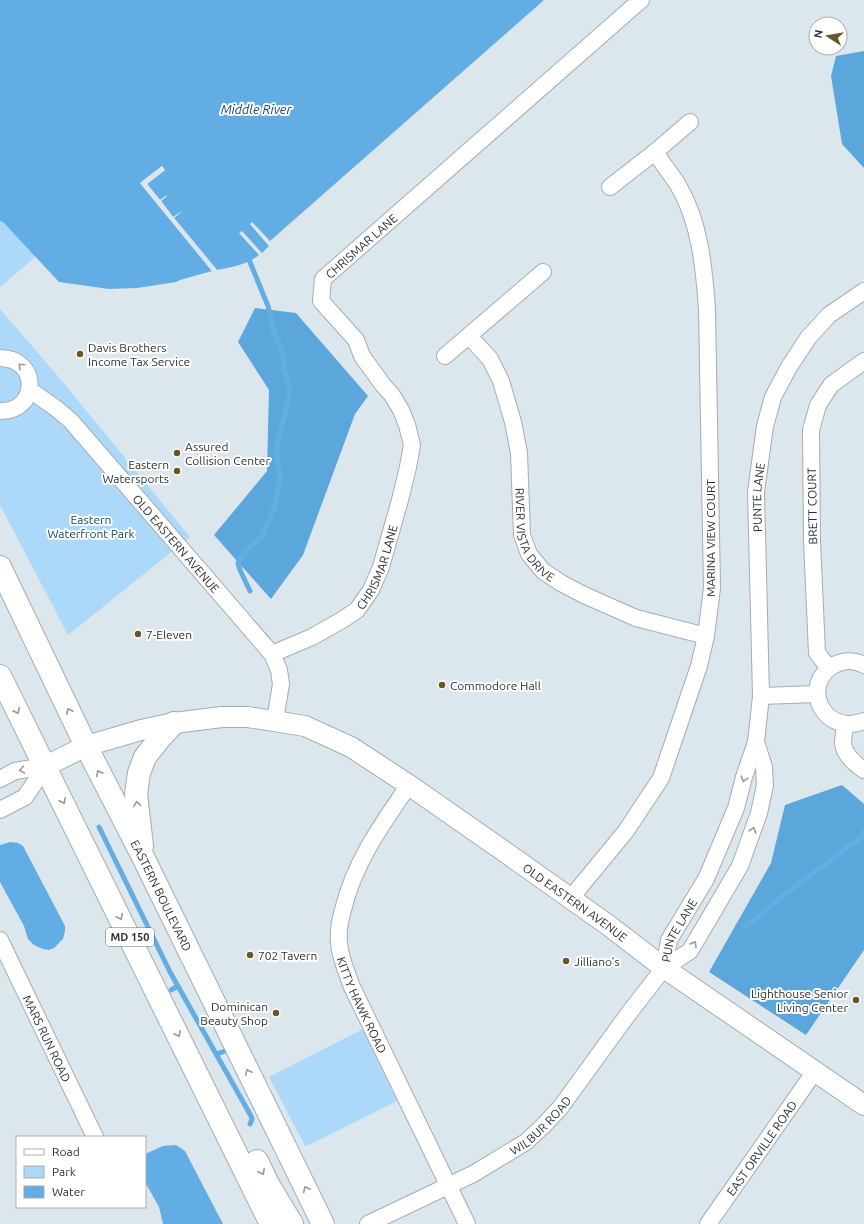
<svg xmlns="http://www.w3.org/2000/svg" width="864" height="1224" viewBox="0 0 864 1224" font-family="Ubuntu,sans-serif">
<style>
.green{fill:#acd8fa}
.forest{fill:#5ba7dc}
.water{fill:#62aee4}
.pier{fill:#dce6ed}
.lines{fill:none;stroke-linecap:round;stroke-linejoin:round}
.stream{stroke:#62aee4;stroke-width:5}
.minor-casing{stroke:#a4adb4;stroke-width:18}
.tertiary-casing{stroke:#a4adb4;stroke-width:22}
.primary-casing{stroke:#a4adb4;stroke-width:24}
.minor{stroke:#fff;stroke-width:16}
.tertiary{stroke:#fff;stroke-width:20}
.primary{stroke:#fff;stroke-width:22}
.oneway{stroke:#96989a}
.poi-dot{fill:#685725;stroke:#fff;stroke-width:1.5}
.labels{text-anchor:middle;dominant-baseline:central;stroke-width:4;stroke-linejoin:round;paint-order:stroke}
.shield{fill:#fff;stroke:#6d7072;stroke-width:1}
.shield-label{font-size:11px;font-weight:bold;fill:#2e3235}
.street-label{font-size:12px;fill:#2e3235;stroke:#fff}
.poi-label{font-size:12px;fill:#2e3235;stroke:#fff;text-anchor:start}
.park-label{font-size:12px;fill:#0e496d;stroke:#fff}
.water-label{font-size:13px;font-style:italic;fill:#0d496c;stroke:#fff}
</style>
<rect width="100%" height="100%" fill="#dce6ed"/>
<path class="green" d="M0 219 40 253 0 287Z
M0 309 57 375 190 537 68 635 0 505Z
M363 1029 397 1101 311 1144 305 1146 269 1077Z"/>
<path class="forest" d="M864 51V168L842 144 831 76 836 56Z
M255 308 296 313 368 396 355 414 303 555 271 599 214 535 267 471 269 390 238 342Z
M842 785 864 804V950L806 1035 709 972 771 863 785 805Z"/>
<path class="water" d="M0 0H544L270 241 252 222 250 224 269 246 262 253 242 231 239 233 259 255C247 265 232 267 217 270L174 218 182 211 173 217 161 201 167 195 160 200 147 184 165 170 162 166 140 183 212 271 180 280 176 282 137 288 109 289 59 282 3 222 0 221Z
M10 842 18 843 23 846 65 926V931L63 939 54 948 49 950 43 949 34 945 28 939 24 926 0 882V845Z
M176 1145 185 1151 223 1224H163L159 1207 145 1182V1154L163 1146Z"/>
<path class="pier" d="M162 166 165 170 147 184 160 200 167 195V196L161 201 173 217 182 211 174 218 217 270 215 271 145 184V182L161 169 143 183 214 271H212L140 183Z"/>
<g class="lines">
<path class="stream" d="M250 262 268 306 275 334 283 354 284 370 290 388 289 398 277 445V455L280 480 274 508 262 536 244 553 238 563 240 570 250 591
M99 827 170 972 251 1116 252 1119 250 1124
M744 928 793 888 834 858 850 845 862 837 864 830
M171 990 178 986
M217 1054 225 1051"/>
<g class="minor-casing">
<g id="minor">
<path d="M610 187 655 152 690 122"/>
<path id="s1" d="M469 336 490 359 501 381 513 422 519 453 522 535 529 554 543 571 561 583 584 595 636 618 706 636"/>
<path d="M445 356 543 272"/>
<path d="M0 358C40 358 39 412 0 411"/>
<path id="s2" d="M30 390 57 409 71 421 272 654 279 670 281 684 275 720"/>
<path id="s3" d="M272 654 312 637 342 620 357 610 371 590 381 567 400 500 408 467 412 445 407 425 401 410 392 395 383 385 362 356 356 340 321 301 323 279 641 0"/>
<path d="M864 665C855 660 844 660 834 665 799 685 824 737 864 721"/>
<path d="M829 668 817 653 812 541 811 430 818 405 831 385 864 361"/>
<path d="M761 696 817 694"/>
<path d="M845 724C845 730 843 737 843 743 844 755 855 764 864 770"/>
<path d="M0 779 15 771 46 766"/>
<path id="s4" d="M409 785C382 824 354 863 343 910 340 920 338 932 339 943 340 958 347 973 352 987L467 1224"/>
<path d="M0 810 25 797 46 766"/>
<path d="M570 899 626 831 661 778 699 666 706 636 712 588 707 309C704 267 700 222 678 185 671 174 662 163 655 152"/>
<path id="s5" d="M0 940 95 1137"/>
<path id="s6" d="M664 968 669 940 706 879 736 808 744 777 756 742 761 696 756 492 765 426 773 397 789 367 808 338 829 315 864 291"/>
<path id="s7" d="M368 1224 473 1174 526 1142 543 1126 560 1108 629 1013 664 968 690 951 740 866 759 813 765 785 764 767 756 742"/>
<path id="s8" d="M708 1224 815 1071"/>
</g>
</g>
<g class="tertiary-casing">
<g id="tertiary">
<path id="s9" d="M46 766 86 746 141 730 174 723 222 717H248L305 726 351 747 409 785 505 852 608 925 664 968 864 1105"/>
</g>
</g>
<g class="primary-casing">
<g id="primary">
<path id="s10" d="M0 567 86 746 143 857 323 1224"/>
<path d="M0 676 271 1224"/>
<path d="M142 846 136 794 139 773 145 757 161 737 174 723"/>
<path d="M257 1161 269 1186 292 1224"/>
</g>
</g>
<use href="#minor" class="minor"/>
<use href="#tertiary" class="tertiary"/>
<use href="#primary" class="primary"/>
</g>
<defs><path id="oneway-chevron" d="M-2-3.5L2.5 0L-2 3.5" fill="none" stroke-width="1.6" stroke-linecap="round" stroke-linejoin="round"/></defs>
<g class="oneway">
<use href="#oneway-chevron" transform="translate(21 366) rotate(-137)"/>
<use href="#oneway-chevron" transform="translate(17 711) rotate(64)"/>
<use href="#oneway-chevron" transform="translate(69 711) rotate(-116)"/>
<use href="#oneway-chevron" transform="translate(22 770) rotate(170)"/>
<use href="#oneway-chevron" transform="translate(99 773) rotate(-117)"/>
<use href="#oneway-chevron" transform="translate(744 779) rotate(106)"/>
<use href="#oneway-chevron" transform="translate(63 801) rotate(64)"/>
<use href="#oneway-chevron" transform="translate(137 804) rotate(-98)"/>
<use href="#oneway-chevron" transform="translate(753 830) rotate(-71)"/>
<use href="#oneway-chevron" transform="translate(120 917) rotate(64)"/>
<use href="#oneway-chevron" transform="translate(694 944) rotate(-59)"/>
<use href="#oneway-chevron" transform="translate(178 1034) rotate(64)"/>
<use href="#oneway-chevron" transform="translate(248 1072) rotate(-116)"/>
<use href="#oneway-chevron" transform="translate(262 1172) rotate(63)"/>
<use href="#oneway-chevron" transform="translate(306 1189) rotate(-116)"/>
</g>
<g class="poi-dot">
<circle cx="80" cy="354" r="4"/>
<circle cx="177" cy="453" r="4"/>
<circle cx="177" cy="471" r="4"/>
<circle cx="138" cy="634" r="4"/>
<circle cx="442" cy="685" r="4"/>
<circle cx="250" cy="955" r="4"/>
<circle cx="566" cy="961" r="4"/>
<circle cx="856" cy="1000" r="4"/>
<circle cx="276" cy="1013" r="4"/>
</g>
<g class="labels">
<rect class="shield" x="106" y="928" width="48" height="18" rx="3"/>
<g class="shield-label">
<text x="130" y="937">MD 150</text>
</g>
<g class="street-label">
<text stroke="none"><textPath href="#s3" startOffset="517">CHRISMAR LANE</textPath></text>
<text stroke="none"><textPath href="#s6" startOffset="491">PUNTE LANE</textPath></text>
<text transform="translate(812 506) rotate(-91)">BRETT COURT</text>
<text stroke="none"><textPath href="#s1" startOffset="216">RIVER VISTA DRIVE</textPath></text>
<text transform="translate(710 538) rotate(-90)">MARINA VIEW COURT</text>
<text stroke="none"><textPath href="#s2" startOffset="213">OLD EASTERN AVENUE</textPath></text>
<text stroke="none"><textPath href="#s3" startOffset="144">CHRISMAR LANE</textPath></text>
<text stroke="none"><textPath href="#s10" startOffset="366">EASTERN BOULEVARD</textPath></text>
<text stroke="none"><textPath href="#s9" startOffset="591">OLD EASTERN AVENUE</textPath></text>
<text stroke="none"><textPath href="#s6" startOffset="41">PUNTE LANE</textPath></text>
<text stroke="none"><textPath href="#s4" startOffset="242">KITTY HAWK ROAD</textPath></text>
<text stroke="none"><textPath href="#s5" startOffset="109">MARS RUN ROAD</textPath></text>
<text stroke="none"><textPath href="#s7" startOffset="200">WILBUR ROAD</textPath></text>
<text stroke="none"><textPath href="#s8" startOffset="93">EAST ORVILLE ROAD</textPath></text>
</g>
<g class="poi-label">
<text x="88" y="347">Davis Brothers<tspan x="88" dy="14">Income Tax Service</tspan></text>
<text x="185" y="446">Assured<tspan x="185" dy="14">Collision Center</tspan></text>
<text x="169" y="464" text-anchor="end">Eastern<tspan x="169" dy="14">Watersports</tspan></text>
<text x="146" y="634">7-Eleven</text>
<text x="450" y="685">Commodore Hall</text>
<text x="258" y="955">702 Tavern</text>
<text x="574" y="961">Jilliano’s</text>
<text x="848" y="993" text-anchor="end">Lighthouse Senior<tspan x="848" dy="14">Living Center</tspan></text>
<text x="268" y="1006" text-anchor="end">Dominican<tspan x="268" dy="14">Beauty Shop</tspan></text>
</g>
<g class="park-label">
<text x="91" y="519">Eastern<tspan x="91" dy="14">Waterfront Park</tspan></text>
</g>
<g class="water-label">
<text x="256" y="109">Middle River</text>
</g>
</g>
<rect x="16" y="1136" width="130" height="72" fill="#ffffff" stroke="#abadae"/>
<rect x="24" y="1149" width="20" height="6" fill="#ffffff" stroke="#abadae"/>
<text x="52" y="1156" font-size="12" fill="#2e3235">Road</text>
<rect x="24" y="1166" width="20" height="12" fill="#acd8fa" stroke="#abadae"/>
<text x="52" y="1176" font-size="12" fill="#2e3235">Park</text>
<rect x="24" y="1186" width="20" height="12" fill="#62aee4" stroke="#abadae"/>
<text x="52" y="1196" font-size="12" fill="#2e3235">Water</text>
<g transform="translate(828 36) rotate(282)"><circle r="19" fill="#ffffff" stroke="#abadae"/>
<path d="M0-3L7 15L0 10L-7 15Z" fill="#685725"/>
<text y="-6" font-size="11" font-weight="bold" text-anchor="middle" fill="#2e3235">N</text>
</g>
</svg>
